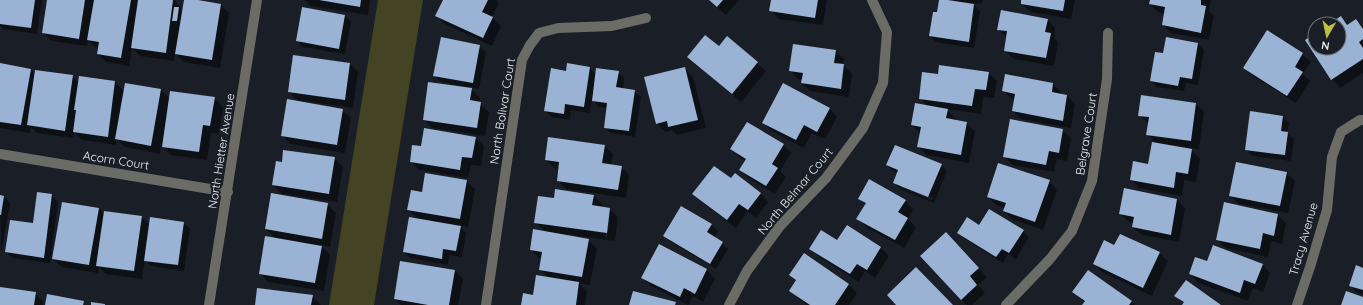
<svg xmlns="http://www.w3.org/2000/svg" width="1363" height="305" viewBox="0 0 1363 305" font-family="Quicksand,sans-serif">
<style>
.green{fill:#444425}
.shadow{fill:#0007;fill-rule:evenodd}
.building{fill:#9ab2d4}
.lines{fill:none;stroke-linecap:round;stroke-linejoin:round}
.street{stroke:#6c6c67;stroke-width:10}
.labels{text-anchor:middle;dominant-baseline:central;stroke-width:4;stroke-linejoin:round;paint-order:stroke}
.street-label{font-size:12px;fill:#ecf0f5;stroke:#1a1f27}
</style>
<rect width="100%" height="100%" fill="#1a1f27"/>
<path class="green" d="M378 0H423L374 305H329Z"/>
<path class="shadow" d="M1 0H42L37 34 4 29 0 26Z
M48 0H137L138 1 139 0H174L181 8V11L183 13 185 0 221 5 229 13 220 68 184 62 175 53 174 61 140 56 132 48 129 66 106 62 98 54 99 49 96 48 88 41 87 46 52 41 43 33Z
M304 0H370L368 15 311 6Z
M444 0H496L499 3 492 17 501 26 492 46 445 24 437 16Z
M709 0H739L726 15Z
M772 0H827L823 25 779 19 770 10Z
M940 0H983L982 4 972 3 980 11 974 48 936 42 930 36 938 13Z
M1022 0H1075L1071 19 1030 12 1022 4Z
M1151 0H1211L1209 11 1214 15 1209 40 1171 33 1163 25 1165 14 1158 12 1150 4Z
M345 16 351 22 345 54 303 47 297 41Z
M1341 17 1349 25 1356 20 1363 27V73L1340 88 1332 79 1306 40 1315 34V48H1339V24H1331Z
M1047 19 1055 28 1054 38 1058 42 1054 66 1014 59 1005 51 1007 38 998 29Z
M1267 32 1302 54 1311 62 1303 74 1310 81 1296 103 1253 76 1244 68Z
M727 38 766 71 741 102 688 57 719 48Z
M1167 38 1198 44 1204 50 1198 85 1186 83 1184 91 1157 87 1151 81 1164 54Z
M479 46 486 52 479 89 441 82 434 75Z
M836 51 844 59 843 65 852 74 849 97 810 91 802 83V80L798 79 790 71Z
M294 56 350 64 358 72 353 108 297 100 289 92Z
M0 64 31 69 35 74 72 76 79 83 115 82 124 91 126 84 161 90 170 99 214 98 223 107 219 134 211 133 207 160 171 155 161 145 160 154 125 147 116 139V145L82 140 74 132 73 138 37 133 31 127 30 133 0 128Z
M589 68 596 74 618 72 624 78 623 89 634 91 641 97 635 137 611 133 605 127 607 108 599 107 592 100 590 113 571 110 570 120 552 117 545 111 567 72Z
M684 68 693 77 706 128 677 135 672 130 666 132 657 124Z
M988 73 997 81 994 98 983 97 981 114 946 109 956 119 955 121 966 123 975 131 969 163 927 155 918 147 921 134 912 125 928 107 920 98 938 75Z
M1053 84 1061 92V95L1067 96 1075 104 1071 128 1021 119 1013 111 1015 100 1012 99 1003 91Z
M471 89 480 98 479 103 489 112 485 136 432 128 424 120Z
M1196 104 1204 112 1199 149 1172 145V147L1191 150 1200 159 1196 182 1184 180 1182 196 1139 188 1131 180 1149 165 1157 144 1147 134 1149 124 1139 115Z
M829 108 837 117 825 139 812 133 804 148 772 131 763 123Z
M342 110 351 118 345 153 290 144 282 135Z
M1282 117 1289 123 1287 133 1294 139 1291 161 1252 156 1246 149Z
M1062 130 1071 138 1067 161 1057 159 1054 172 1013 165 1004 156Z
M476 138 484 146 481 166 471 165 468 178 419 170 411 162 422 147Z
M783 145 791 153 780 171 786 177 775 194 749 178 740 170 745 161 740 158 731 149Z
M604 146 613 154 611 165 621 167 629 175 626 198 566 189 558 181 559 169 554 168 546 160Z
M334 158 343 167 337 202 282 194 273 185 282 163Z
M887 165H941L947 171 934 203 900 189 894 183 898 173 893 171ZM900 185 933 198 932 200 900 187Z
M1286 173 1295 181 1288 213 1239 204 1230 196Z
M731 180 760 193 768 202 756 218 748 211 736 228 702 202 693 194Z
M466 181 475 189 468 227 458 225 466 233 462 257 449 255 448 265 410 258 404 252 419 220 408 210 422 193Z
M1049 181 1057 190 1043 230 1012 219 1004 211 1005 208 996 205 988 196Z
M38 194 52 195 58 202 50 263 13 258 6 252 34 224Z
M593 195 602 204 601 208 609 209 618 217 615 241 550 232 549 233 588 240 597 249 590 285 579 283 587 292 585 305H522L534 296 549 278 540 269 542 259 539 258 531 250 546 233 536 222 555 199ZM608 214H610L607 238H605Z
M0 196H4L10 203 1 253Z
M859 198 905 201 913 209 908 219 916 227 904 248 866 227 858 218 866 205Z
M1177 200 1185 208 1179 242 1142 235 1133 227 1134 223 1129 222 1120 214Z
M63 203 99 209 104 214 141 217 150 225 184 223 190 229 184 271 151 266 145 260 142 279 106 274 99 267 98 273 62 267 53 259Z
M327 204 336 213 330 247 320 245 330 255 324 291 268 282 260 273 276 239 266 229Z
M1225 204 1278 215 1286 223 1282 244 1271 241 1268 257 1226 248 1217 240Z
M682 207 712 225 718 231 714 238 722 243 728 249 716 269 671 242 665 236Z
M847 226 881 248 889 256 875 278 865 271 859 282 819 257 811 248 837 241Z
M979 226 1023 231 1029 237 1016 259 1008 254 1003 263 965 239 959 233Z
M954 242 987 277 978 285 985 293 972 305H967L961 299Z
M659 246 707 270 715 279 703 302 693 296 688 305 651 286 642 278Z
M1159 253 1168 261 1152 296 1102 272 1094 264Z
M1207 263 1262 264 1270 273 1263 292 1253 288 1248 301 1198 283 1190 274Z
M1363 269V294L1357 292 1351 286Z
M454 270 463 279 458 305H401L395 299Z
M790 275 849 285 857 293 849 305H807L799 299 791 291 797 282Z
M0 290 35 293 43 302V305H0Z
M1074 292 1131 301 1135 305H1084L1085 303Z
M312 296 321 305H256Z"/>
<path class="building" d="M0 0H35L31 28 0 24Z
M47 0H85L79 39 42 33Z
M94 0H131L121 58 97 54 99 42 87 40Z
M138 0H173L166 53 131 48Z
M184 0H198L221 4 212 60 175 54Z
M319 0H361L360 7Z
M443 0H488L482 12 493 17 483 38 435 16Z
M709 0H723L717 7Z
M771 0H818L815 18 769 11Z
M939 0H948L974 4 969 42 929 36 933 12H937Z
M1021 0H1065L1063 11 1021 4Z
M1150 0H1201V5L1206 6 1201 33 1162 25 1165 7 1149 4Z
M174 7H179L177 21H172Z
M302 7 345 15 339 49 296 41Z
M1001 10 1048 19 1045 32 1051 33 1046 58 1004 51 1007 31 997 30Z
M1341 16 1347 25 1356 19 1363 29V39L1359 42 1363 48V59L1331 80 1305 40 1315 33V48H1339V24H1329Z
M1267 30 1303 53 1295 67 1303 72 1287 96 1243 68Z
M705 35 719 46 727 36 758 62 732 94 687 57Z
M441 37 480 45 473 83 433 76Z
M1166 37 1198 43 1192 79 1180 77 1178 86 1150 81 1155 52 1163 53Z
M793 44 836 50 834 63 844 64 841 89 801 83 803 73 789 71Z
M293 55 350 63 345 100 288 92Z
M0 63 31 69 21 125 0 122Z
M567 63 590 67 584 107 565 104 564 114 544 111 551 68 566 71Z
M939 65 989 72 986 90 975 89 972 106 919 99 922 72 938 74Z
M685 67 698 120 668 127 667 121 656 124 644 77Z
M596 68 619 71 616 87 635 90 629 131 604 128 607 103 592 101Z
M35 70 73 75 65 131 27 125Z
M1005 74 1053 83 1052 92 1067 95 1063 121 1012 111 1015 94 1002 91Z
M79 76 115 81 108 137 73 132 76 110H74Z
M428 82 472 88 470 100 481 102 477 128 423 120Z
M125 83 161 89 151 146 115 139Z
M783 83 830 108 817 132 804 125 796 140 762 123Z
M170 91 215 97 210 126 203 125 199 152 162 147Z
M1141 95 1196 103 1191 141 1146 135 1149 117 1138 116Z
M287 99 343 109 337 145 281 136Z
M915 103 948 109 946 118 967 122 961 155 917 147 921 127 911 125Z
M1250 111 1283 116 1281 131 1288 132 1285 155 1245 150Z
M1010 119 1063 129 1059 153 1049 151 1046 165 1003 157Z
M747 122 784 144 772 164 778 168 766 186 739 170 746 159 730 149Z
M424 128 476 137 472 158 462 157 460 170 410 162 412 145 421 146Z
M548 137 605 145 602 163 622 166 618 190 557 181 559 162 545 160Z
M1152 142 1192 149 1188 174 1176 172 1174 188 1130 180 1133 161 1148 164Z
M895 145 942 164 928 197 893 183 898 170 886 165Z
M283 150 335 157 329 194 272 185 276 161 282 162Z
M1236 162 1287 172 1280 206 1229 196Z
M998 163 1050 180 1035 222 1003 211 1006 203 987 197Z
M714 166 731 178 735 173 761 193 748 210 739 204 727 220 692 194Z
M425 173 467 180 460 219 407 210 411 190 422 192Z
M869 179 906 200 898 212 908 218 895 240 856 219 866 203 858 199Z
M1124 188 1177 199 1171 235 1132 227 1134 217 1119 214Z
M555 189 594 195 592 205 610 208 607 233 534 223 538 196 554 198Z
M37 192 52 194 44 258 5 252 10 220 33 223Z
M271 193 328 203 322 239 265 229Z
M0 195 4 196 1 215H0Z
M62 202 99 208 89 265 52 259Z
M1224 202 1278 214 1274 236 1263 233 1260 249 1216 240Z
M681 206 712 224 707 232 723 242 710 264 663 236Z
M989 209 1024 230 1009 253 1002 249 996 257 957 233 967 217 979 225Z
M104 211 142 216 134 271 96 266Z
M150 217 184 222 178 265 144 261Z
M409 217 461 226 456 251 443 249 442 259 403 252Z
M847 225 881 247 867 270 857 264 850 274 809 249 821 230 837 240Z
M533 229 589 239 582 277 539 270 542 252 530 250Z
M946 232 979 268 970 276 977 285 961 300 920 256Z
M1120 234 1160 252 1143 288 1093 264 1104 240 1114 245Z
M265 236 322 246 315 283 259 274Z
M659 244 707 269 695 294 684 288 680 297 641 278Z
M1213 245 1263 264 1255 284 1244 280 1240 293 1189 274 1195 257 1207 261Z
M804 253 849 284 835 305H810L789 291 796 280 789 275Z
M400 261 455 270 449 305H428L394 299Z
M1356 265 1363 268V290L1349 286Z
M916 267 953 305H896L887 295Z
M1088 270 1132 301 1129 305H1082L1085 301 1072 292Z
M536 275 579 282 576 305H521L523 293 533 295Z
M1186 280 1221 305H1182L1184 302 1174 296Z
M0 287 36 292 34 305H0Z
M257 288 313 295 311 305H255Z
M633 291 676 302 675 305H629Z
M1346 291 1363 297V305H1341Z
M47 294 84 301 83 305H45Z
M91 302 105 304V305H91Z"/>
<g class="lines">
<path class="street" d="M0 154 228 192
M209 305 257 0
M486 305 522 60 530 45 539 33 558 28 612 26 646 18
M729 305 747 271 780 226 826 178 863 128 883 83 887 32 872 0
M1006 305 1050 259 1072 231 1092 181 1107 79 1108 33
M1297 305 1310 267 1327 210 1332 157 1341 132 1360 120H1363"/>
</g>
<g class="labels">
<g class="street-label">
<text transform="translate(502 111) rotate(-81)">North Bolivar Court</text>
<text transform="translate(1086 134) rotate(-81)">Belgrave Court</text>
<text transform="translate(221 151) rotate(-81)">North Hietter Avenue</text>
<text transform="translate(116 160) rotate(9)">Acorn Court</text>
<text transform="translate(795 191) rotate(-50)">North Belmar Court</text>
<text transform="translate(1303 239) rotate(-74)">Tracy Avenue</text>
</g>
</g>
<g transform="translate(1327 36) rotate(189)"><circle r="19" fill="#1a1f27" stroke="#6e7379"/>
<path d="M0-3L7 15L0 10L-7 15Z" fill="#bebf42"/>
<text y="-6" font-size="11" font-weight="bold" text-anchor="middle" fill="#ecf0f5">N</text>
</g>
</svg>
